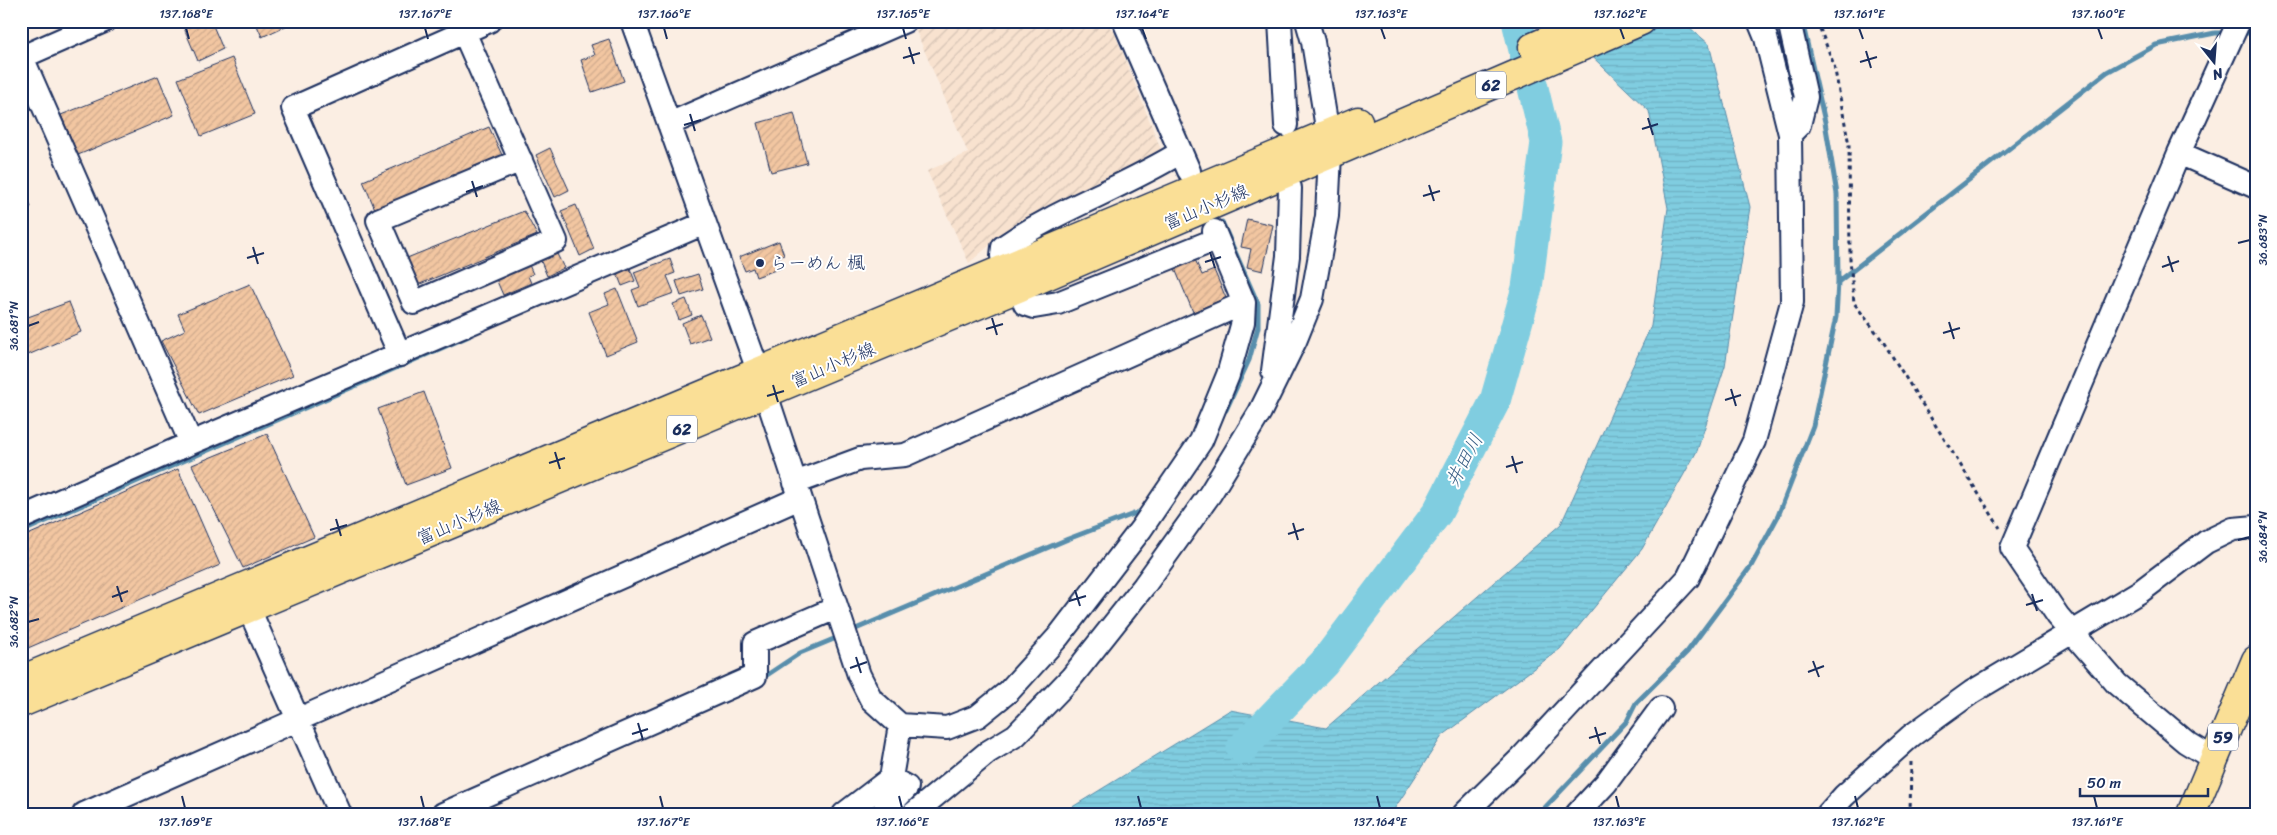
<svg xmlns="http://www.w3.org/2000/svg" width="2277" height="835" viewBox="0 0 2277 835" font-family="Sriracha,'Klee One',sans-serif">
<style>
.industrial{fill:url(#industrial-furrows)}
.water{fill:url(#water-rules);stroke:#588eac}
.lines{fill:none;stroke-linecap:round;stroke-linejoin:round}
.stream{stroke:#588eac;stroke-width:5}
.river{stroke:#80cde0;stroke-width:31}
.building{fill:url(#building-hatch);stroke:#1b2f5e}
.minor-casing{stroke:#1b2f5e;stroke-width:26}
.major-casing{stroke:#1b2f5e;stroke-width:31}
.path{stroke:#1b2f5e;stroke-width:3;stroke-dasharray:4 4;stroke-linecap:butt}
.minor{stroke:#fff;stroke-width:22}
.major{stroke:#fadf96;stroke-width:28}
.ticks{fill:none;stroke:#1b2f5e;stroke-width:2}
.poi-dot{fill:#1b2f5e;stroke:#fff;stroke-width:2}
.labels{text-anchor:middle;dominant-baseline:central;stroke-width:4;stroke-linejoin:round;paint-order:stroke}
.shield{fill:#fff;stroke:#5f6d8e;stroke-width:1}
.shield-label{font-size:16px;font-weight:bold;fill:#1b2f5e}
.street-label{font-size:18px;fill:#1b2f5e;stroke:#fff}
.poi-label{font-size:18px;fill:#1b2f5e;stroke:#fff;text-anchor:start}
.water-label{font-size:19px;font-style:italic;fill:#395e85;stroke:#fff}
.neatline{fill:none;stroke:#1b2f5e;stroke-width:2}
.ticks-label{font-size:12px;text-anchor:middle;fill:#1b2f5e}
</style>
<defs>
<pattern id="industrial-furrows" width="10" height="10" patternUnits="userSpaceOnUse" patternTransform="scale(1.25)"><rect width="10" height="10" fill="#f8e2cf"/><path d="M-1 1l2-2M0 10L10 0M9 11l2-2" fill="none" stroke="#d4c2b4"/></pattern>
<pattern id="water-rules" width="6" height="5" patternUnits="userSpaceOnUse" patternTransform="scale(1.25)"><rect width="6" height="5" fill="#80cde0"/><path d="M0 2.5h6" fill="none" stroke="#6eb0c3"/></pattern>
<pattern id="building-hatch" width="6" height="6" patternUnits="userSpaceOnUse" patternTransform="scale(1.25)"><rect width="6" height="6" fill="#f2c6a1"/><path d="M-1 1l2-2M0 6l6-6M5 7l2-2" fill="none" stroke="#cfaa8d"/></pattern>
</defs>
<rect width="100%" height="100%" fill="#fbeee3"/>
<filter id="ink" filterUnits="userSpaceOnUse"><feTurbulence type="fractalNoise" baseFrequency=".02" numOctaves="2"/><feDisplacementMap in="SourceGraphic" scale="10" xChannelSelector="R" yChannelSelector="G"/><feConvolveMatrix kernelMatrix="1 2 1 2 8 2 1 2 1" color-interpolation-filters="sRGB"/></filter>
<g filter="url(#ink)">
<path class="industrial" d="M920 21H1105L1115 34 1164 157 1029 217 1004 233 969 263 927 171 968 153 913 24Z"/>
<path class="water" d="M1555 21H1682L1709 44 1750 207 1725 366 1697 451 1642 549 1560 649 1442 736 1391 814H1061L1230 710 1326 728 1561 524 1651 326 1668 208 1649 111Z"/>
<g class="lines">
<path class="stream" d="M2241 33H2256
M1222 222 1258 304V327L1249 360 1226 410
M1838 282 2107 72 2156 45 2215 33H2228
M21 532 469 336
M851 631 1068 539 1144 510
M761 679 800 653 841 636
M1539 814 1627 721 1636 703 1687 652 1751 566 1778 516 1813 426 1836 317 1838 282 1837 194 1825 122 1802 21"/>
<path class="river" d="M1242 748 1324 663 1437 513 1495 401 1527 288 1546 142 1517 21"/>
</g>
<path class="building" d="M181 21H211L223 49 198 61Z
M255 21H296L262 37Z
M609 39 624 81 592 92 581 60 595 55 591 45Z
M232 58 255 114 201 136 178 79Z
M158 76 174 115 78 155 61 115Z
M794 113 807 163 771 172 758 123Z
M489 127 502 155 375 209 363 181Z
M550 148 569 190 555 197 536 155Z
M21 185 31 207 21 211Z
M576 205 594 249 580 256 561 211Z
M524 211 537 235 413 287 402 260Z
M1247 219 1273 225 1263 271 1247 267 1251 249 1241 247Z
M779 241 784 255 777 258 781 268 756 277 753 268 745 271 739 257Z
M556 252 564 268 547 276 540 259Z
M1193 255 1202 275 1214 270 1226 298 1193 312 1173 264Z
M670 259 675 273 667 276 674 293 638 306 632 290 640 287 634 272Z
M529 265 533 274 528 276 531 283 503 295 496 279Z
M629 266 635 281 622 286 616 271Z
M698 274 703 289 681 296 676 281Z
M250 284 293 375 199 415 161 341 185 330 178 314Z
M617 289 638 342 606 355 589 312 609 304 605 294Z
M686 299 692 315 679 320 673 304Z
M21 302 28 317 69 302 81 332 21 358Z
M701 315 710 337 690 344 682 323Z
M424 392 452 468 406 485 378 409Z
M267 434 314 537 243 568 192 465Z
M178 469 220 565 21 651V538Z"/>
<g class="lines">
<g class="minor-casing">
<path id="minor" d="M632 21 759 373 859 675 871 699 900 725 947 728 978 716 1009 691 1058 637 1141 529 1201 441 1228 375 1243 322 1244 303 1214 231
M1124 21 1189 171
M1280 21 1286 125
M1307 21 1313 42 1328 134
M1789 21 1806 97 1799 125 1790 134
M464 32 556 241 414 303 378 220 521 160
M21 55 191 443
M22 57 104 21
M669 124 905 21
M2179 153 2256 187
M1008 269 1002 256 1003 247C1058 209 1123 188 1181 152
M1018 288 1025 304 1034 307 1058 303 1217 239
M400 355 293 108 489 21
M1273 371 1288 256 1290 188
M795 483 860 459 905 455 1244 303
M21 518 191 443 705 223
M249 609 340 814
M2214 759 2186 742 2117 684 2058 616 2012 548 2179 153 2239 21
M84 814 800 498
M443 814 755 676V643L836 608
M844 814 891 778
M881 814 907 787 891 778 900 725
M913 814 988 752 1016 735 1071 678 1144 586 1210 494 1260 412 1295 341 1312 299 1327 216 1330 154
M1464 814 1522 757 1688 578 1754 441 1792 302 1790 134 1766 38 1759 21
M1577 814 1606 783 1661 708
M1828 814 1844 796 1911 736 1972 692 2141 591 2206 542 2233 529 2256 527"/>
</g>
<g class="major-casing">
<path id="major" d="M1533 47 1592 21
M21 680 1358 121
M21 703 1018 288 1641 21
M2191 814 2256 660"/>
</g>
<path class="path" d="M1817 21 1834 65 1849 145 1850 259 1854 303 1882 340 2000 528
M1910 814 1911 762"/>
<use href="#minor" class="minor"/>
<use href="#major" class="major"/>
</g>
</g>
<path class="ticks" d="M186 28 189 39M425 28 428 39M664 28 667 39M903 28 906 39M1142 28 1146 39M1381 28 1385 39M1620 28 1624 39M1859 28 1863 39M2098 28 2102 39M909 47 914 64M1866 51 1871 68M903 58 920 53M1860 62 1877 57M690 114 695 131M1648 118 1653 135M684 125 701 120M1642 129 1658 124M472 181 477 197M1429 185 1434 201M466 192 483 186M1423 196 1440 191M2238 243 2250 240M253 247 258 264M1210 252 1215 268M2168 256 2173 272M247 258 264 253M1205 262 1221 257M2162 267 2179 261M992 318 997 335M1949 322 1954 339M28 326 39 322M986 329 1003 324M1943 333 1960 328M773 385 778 402M1731 389 1736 406M767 396 784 391M1725 400 1741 395M555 452 560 469M1512 456 1517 473M549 463 565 458M1506 467 1523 462M336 519 341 536M1293 523 1298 540M330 530 347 525M1288 534 1304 529M2238 540 2250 537M117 586 122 602M1075 590 1080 606M2032 594 2037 611M112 597 128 591M1069 601 1086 596M2026 605 2043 600M28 622 39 619M856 657 861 673M1813 661 1819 677M850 668 867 662M1808 672 1824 666M638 723 643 740M1595 727 1600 744M632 734 648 729M1589 738 1606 733M182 796 185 808M421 796 424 808M660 796 663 808M899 796 902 808M1138 796 1141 808M1377 796 1380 808M1616 796 1619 808M1855 796 1858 808M2094 796 2097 808"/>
<circle class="poi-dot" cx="760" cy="263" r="5"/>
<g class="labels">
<g class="shield">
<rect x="1476" y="71.5" width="30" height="27" rx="4"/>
<rect x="667" y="415.5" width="30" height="27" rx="4"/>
<rect x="2208" y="723.5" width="30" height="27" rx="4"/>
</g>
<g class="shield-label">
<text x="1491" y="85">62</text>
<text x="682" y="429">62</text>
<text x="2223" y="737">59</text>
</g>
<g class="street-label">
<text transform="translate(1206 207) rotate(-23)">富山小杉線</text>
<text transform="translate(833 365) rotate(-23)">富山小杉線</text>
<text transform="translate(459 522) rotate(-23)">富山小杉線</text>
</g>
<g class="poi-label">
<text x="770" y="263">らーめん 楓</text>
</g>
<g class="water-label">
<text transform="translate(1464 460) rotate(-62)">井田川</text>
</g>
</g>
<rect width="2277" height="835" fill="none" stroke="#fff" stroke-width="55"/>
<g transform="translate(2214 62) rotate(163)" stroke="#ffffff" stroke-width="4" paint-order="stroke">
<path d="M0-4L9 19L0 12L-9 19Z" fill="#1b2f5e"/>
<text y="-8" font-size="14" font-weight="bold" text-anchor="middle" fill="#1b2f5e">N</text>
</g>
<path d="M2080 788v8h128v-8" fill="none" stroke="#1b2f5e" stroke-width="2.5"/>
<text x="2087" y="788" font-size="15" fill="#1b2f5e" stroke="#ffffff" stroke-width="4" paint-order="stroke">50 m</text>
<rect x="28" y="28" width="2222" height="780" class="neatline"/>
<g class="ticks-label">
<text x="186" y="18">137.168°E</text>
<text x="425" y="18">137.167°E</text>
<text x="664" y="18">137.166°E</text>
<text x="903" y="18">137.165°E</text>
<text x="1142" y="18">137.164°E</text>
<text x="1381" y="18">137.163°E</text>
<text x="1620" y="18">137.162°E</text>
<text x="1859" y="18">137.161°E</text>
<text x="2098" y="18">137.160°E</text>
<text transform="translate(2263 240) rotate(-90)" y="4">36.683°N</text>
<text transform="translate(14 326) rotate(-90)" y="4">36.681°N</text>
<text transform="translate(2263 537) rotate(-90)" y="4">36.684°N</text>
<text transform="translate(14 622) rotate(-90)" y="4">36.682°N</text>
<text x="185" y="826">137.169°E</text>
<text x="424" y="826">137.168°E</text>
<text x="663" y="826">137.167°E</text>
<text x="902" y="826">137.166°E</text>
<text x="1141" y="826">137.165°E</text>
<text x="1380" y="826">137.164°E</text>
<text x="1619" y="826">137.163°E</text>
<text x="1858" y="826">137.162°E</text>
<text x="2097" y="826">137.161°E</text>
</g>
</svg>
